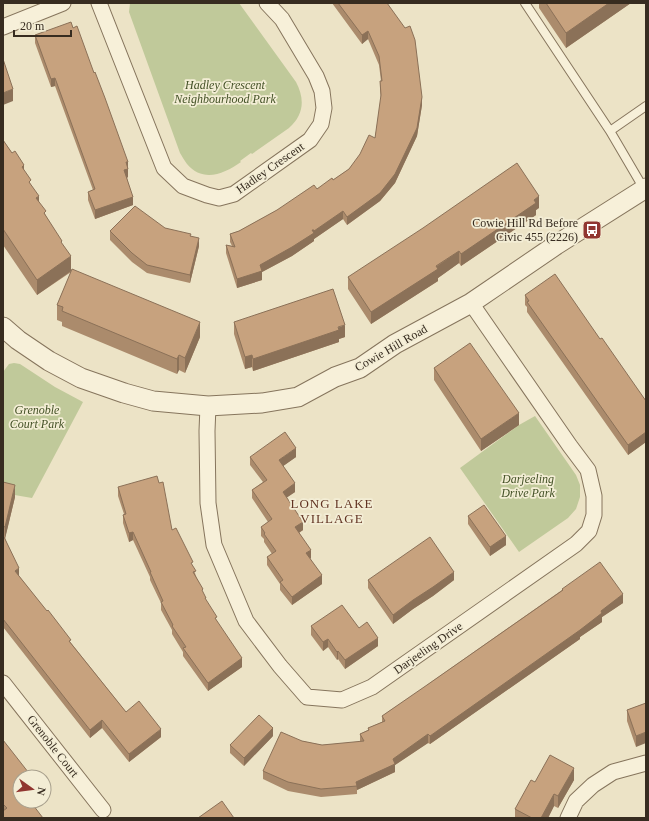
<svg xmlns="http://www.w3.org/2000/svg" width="649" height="821" viewBox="0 0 649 821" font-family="'Times New Roman',serif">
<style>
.green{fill:#c0c99a}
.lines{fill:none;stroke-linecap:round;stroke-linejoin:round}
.service-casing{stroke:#86755d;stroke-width:10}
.minor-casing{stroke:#86755d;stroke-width:17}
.tertiary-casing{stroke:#86755d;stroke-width:21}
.service{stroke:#f7f0d9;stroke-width:8}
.minor{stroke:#f7f0d9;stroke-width:15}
.tertiary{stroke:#f7f0d9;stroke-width:19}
.wall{fill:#ab8b6c}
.shaded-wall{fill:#8b7158}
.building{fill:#c7a27e;stroke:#8b7158}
.labels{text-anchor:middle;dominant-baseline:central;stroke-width:3.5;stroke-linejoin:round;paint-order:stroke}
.park-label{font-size:12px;font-style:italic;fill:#445227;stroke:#f3edd5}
.street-label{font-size:12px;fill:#372c20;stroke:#f3edd5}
.poi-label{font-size:12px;fill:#372c20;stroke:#f3edd5;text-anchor:end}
.neighbourhood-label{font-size:13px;letter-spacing:1px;fill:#613322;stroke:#f3edd5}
</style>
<rect width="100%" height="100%" fill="#ece3c6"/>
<path class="green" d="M130 3H239L296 82C305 99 304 115 289 128L252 154 251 153 240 161 241 162C224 174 203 183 187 164 184 160 182 156 180 153L129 12Z
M14 363 20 364 55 387 83 402 32 498 3 493V372L9 364Z
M535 416 576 475 580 485V497L576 509 568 518 519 552 460 468 519 425Z"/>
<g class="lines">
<g class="service-casing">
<path id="service" d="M525 3 610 131
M644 189 610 131 646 106"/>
</g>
<g class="minor-casing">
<path id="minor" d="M99 3 164 168 183 186 207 195 219 198 234 194 310 140 321 124 324 108 322 91 316 76 282 19 267 3
M3 27 63 3
M208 406 207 431 208 503 214 545 246 621 280 666 307 697 342 700 372 687 576 544 589 531 594 515V496L588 470 570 446 471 303
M3 683 103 810
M568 818 576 801 593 785 613 772 646 763"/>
</g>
<g class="tertiary-casing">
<path id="tertiary" d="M3 327 18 340 49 361 81 378 124 393 153 401 208 406 262 403 298 397 335 377 360 368 395 344 471 303 556 245 646 188"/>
</g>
<use href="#service" class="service"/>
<use href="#minor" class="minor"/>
<use href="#tertiary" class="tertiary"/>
</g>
<path class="wall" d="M332 3H387L422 105 417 136 395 183 380 201 347 225 343 219 314 239V238V241L292 256 262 272V280L237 288 226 253V245L232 246 230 242V234L239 231 333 180 349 169 375 138 381 99 380 90V81H381L379 65 368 39 362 44Z
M539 3H631L566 48 539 8Z
M35 35 128 167V177L127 178 133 205 95 219 88 200V192L93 190 55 86 51 87 35 43Z
M3 140 24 171 46 216 62 244 71 271 200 337 185 373 179 370 177 374 62 326V322L57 320V305L71 272 37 295 3 245Z
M539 208 536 210V215L461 266 459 263 438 278V281L371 324 348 289V277Z
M165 228 191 236 199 246 190 283 147 273 132 262 110 240V231Z
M525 295 600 339 646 401V442L628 455 527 312V307L525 305Z
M234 322 345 337 339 339V342L253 371 252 367 245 369 234 334Z
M434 368 519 425 481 451 434 380Z
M250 457H296L283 466 295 492 286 498 303 530 299 533 322 584 292 605 280 590V584L267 565V557L272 554 264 542V539L261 536V527L268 522 252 498V490L263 482 250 465Z
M3 482 15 497 5 538 19 576 71 643 126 712 161 737 129 762 102 728 90 738 3 627Z
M118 487 172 530 193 567 196 576 206 601 242 667 208 691 183 656V652L172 634V630L161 610V603L150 580V577L133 540 129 542 123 523V515L124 514 118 496Z
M468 516 506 545 490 556 468 524Z
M368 580H454L433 596 413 609 393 624 368 588Z
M562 589 623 603 602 617V622L580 637V639L430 744 428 743 395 765V772L357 790V794L321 797 288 791 263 779V771L302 741 322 745 360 742V734L368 730V728L382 722V716L427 686V685L562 590Z
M311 626 359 628 378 646 345 669 338 659 337 660 328 647 323 651 311 635Z
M646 703 636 747 627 721V710Z
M273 736 244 766 230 753V745Z
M3 740 20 777V801L3 818Z
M574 780 558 808 554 806 548 818H515V809L535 782Z"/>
<path class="shaded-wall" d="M609 3H631L566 48V33Z
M368 31V39L362 44V35Z
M55 78V86L51 87V79Z
M13 89V101L3 105V93Z
M422 97V105L417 136 395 183 380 201 347 225V217Z
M126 162H128V177L124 179V170Z
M24 165V180L22 167Z
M39 196V211L36 198Z
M539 196V208L536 210V215L461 266V254Z
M133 197V205L95 219V210Z
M343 211V219L314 239V231Z
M314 230V241L292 256 262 272V280L237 288V279Z
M199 238V246L190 283V275Z
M459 251V263L438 278V281L371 324V312Z
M71 256V271L37 295V280Z
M200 322V337L185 373V358Z
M345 325V337L339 339V342L253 371V359Z
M179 355V370L177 374V359Z
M252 355V367L245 369V357Z
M519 413V425L481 451V439Z
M646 432V442L628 455V445Z
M296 448V457L279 469V460Z
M295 483V492L283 500V492Z
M15 485V497L5 539V527Z
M303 522V530L295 535V527Z
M133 532V540L129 542V533Z
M506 536V545L490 556V547Z
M311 550V558L306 561V553Z
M19 568V577L15 571Z
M454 572V580L433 596 413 609 393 624V615L413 600Z
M322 575V584L292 605V597Z
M623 594V603L602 617V622L580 637V639L430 744V736Z
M378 638V646L345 669V660Z
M328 639V647L323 651V642Z
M338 651V659L337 660V652Z
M242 658V667L208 691V683Z
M102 720V728L90 738V730Z
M273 728V736L244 766V758Z
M161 729V737L129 762V754Z
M646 732V743L636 747V736Z
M428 734V743L395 765V772L357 790 356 782 393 759Z
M574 768V780L558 808V796Z
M554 794V806L548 818H541Z"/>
<path class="building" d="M338 3H387L405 28 410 26 415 40 422 97 417 128 395 174 380 193 347 217 343 211 314 231V230H312L314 233 292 247 260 265 262 271 237 279 226 245 235 247 230 234 239 231 277 210 314 185 317 189 332 178 333 180 349 169 360 154 369 135 375 138 381 95 380 81H382L379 56 368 31 362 35Z
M546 3H609L566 33Z
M71 22 73 28 77 26 94 73 95 72 105 98 128 162H126L128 169 124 170 133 197 95 210 88 192 95 189 55 78 51 79 35 35Z
M3 59 13 89 3 93Z
M3 140 12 153 15 151 24 165 22 167 31 180 29 182 39 196 36 198 46 211 44 213 62 241 61 242 71 256 37 280 3 229Z
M517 163 539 196 534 200 536 203 461 254 459 251 436 266 438 269 371 312 348 277 423 228Z
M135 206 165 228 191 234 190 236 199 238 190 275 147 265 132 253 110 231Z
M72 269 200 322 185 358 179 355 177 359 62 311 63 307 57 305Z
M555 274 600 339 602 338 646 401V432L628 445 527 302 529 301 525 295Z
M333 289 345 325 338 327 339 330 253 359 252 355 245 357 234 322Z
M470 343 519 413 481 439 434 368Z
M285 432 296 448 279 460 295 483 283 492 303 522 295 527 311 550 306 553 322 575 292 597 280 582 283 580 267 557 276 551 264 534 265 533 261 527 272 519 252 490 267 480 250 457Z
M157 476 159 483 163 482 172 530 176 528 193 562 191 563 196 571 193 572 203 589 202 590 206 598H205L217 617 215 618 242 658 208 683 183 648 186 647 172 626 173 625 161 602 163 601 150 572H151L133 532 129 533 123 515 126 514 118 487Z
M3 482 15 485 5 527 3 526Z
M484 505 506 536 490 547 468 516Z
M4 537 19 568 15 571 47 611 48 610 71 640 69 641 126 712 139 701 161 729 129 754 102 720 90 730 3 619V538Z
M430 537 454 572 433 587 413 600 393 615 368 580Z
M600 562 623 594 601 611 602 613 580 630 430 736 428 734 393 759 395 764 356 782 357 786 321 789 288 782 263 771 281 732 302 741 322 745 364 741 360 734 369 730 368 728 385 721 382 716 427 685 563 590 562 589Z
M342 605 359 628 367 622 378 638 345 660 338 651 337 652 328 639 323 642 311 626Z
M646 703V732L636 736 627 710Z
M259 715 273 728 244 758 230 745Z
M3 740 32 777H20V801H30L43 818H3V811L7 808 3 804Z
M550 755 574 768 558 796 554 794 541 818H532L515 809 531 780 535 782Z
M222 801 234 818H198Z"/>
<defs>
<g id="bus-square" transform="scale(1)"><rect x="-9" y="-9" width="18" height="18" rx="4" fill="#913630" stroke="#f3edd5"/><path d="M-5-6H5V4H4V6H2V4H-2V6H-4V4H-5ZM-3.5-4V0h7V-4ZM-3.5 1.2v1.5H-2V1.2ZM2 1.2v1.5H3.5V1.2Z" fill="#fff"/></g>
</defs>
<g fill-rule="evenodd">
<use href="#bus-square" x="592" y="230"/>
</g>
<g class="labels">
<g class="park-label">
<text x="225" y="85">Hadley Crescent<tspan x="225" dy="14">Neighbourhood Park</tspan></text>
<text x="37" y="410">Grenoble<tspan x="37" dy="14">Court Park</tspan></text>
<text x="528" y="479">Darjeeling<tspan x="528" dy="14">Drive Park</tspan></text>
</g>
<g class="street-label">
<text transform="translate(270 168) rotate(-35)">Hadley Crescent</text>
<text transform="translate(391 348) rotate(-30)">Cowie Hill Road</text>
<text transform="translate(428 648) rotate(-35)">Darjeeling Drive</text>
<text transform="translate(53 746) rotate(52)">Grenoble Court</text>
</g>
<g class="poi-label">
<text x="578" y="223">Cowie Hill Rd Before<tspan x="578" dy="14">Civic 455 (2226)</tspan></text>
</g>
<g class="neighbourhood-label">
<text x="332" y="503">LONG LAKE<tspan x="332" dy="15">VILLAGE</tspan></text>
</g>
</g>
<rect width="649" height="821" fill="none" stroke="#372c20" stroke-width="8"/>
<g transform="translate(32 789) rotate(104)"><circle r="19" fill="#f3edd5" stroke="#a8a08d"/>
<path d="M0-3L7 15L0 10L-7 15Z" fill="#913630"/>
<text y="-6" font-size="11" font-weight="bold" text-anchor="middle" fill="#372c20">N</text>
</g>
<path d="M14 30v6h57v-6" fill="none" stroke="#372c20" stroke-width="2"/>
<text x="20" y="30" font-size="12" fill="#372c20" stroke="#f3edd5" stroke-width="3" paint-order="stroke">20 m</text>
</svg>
